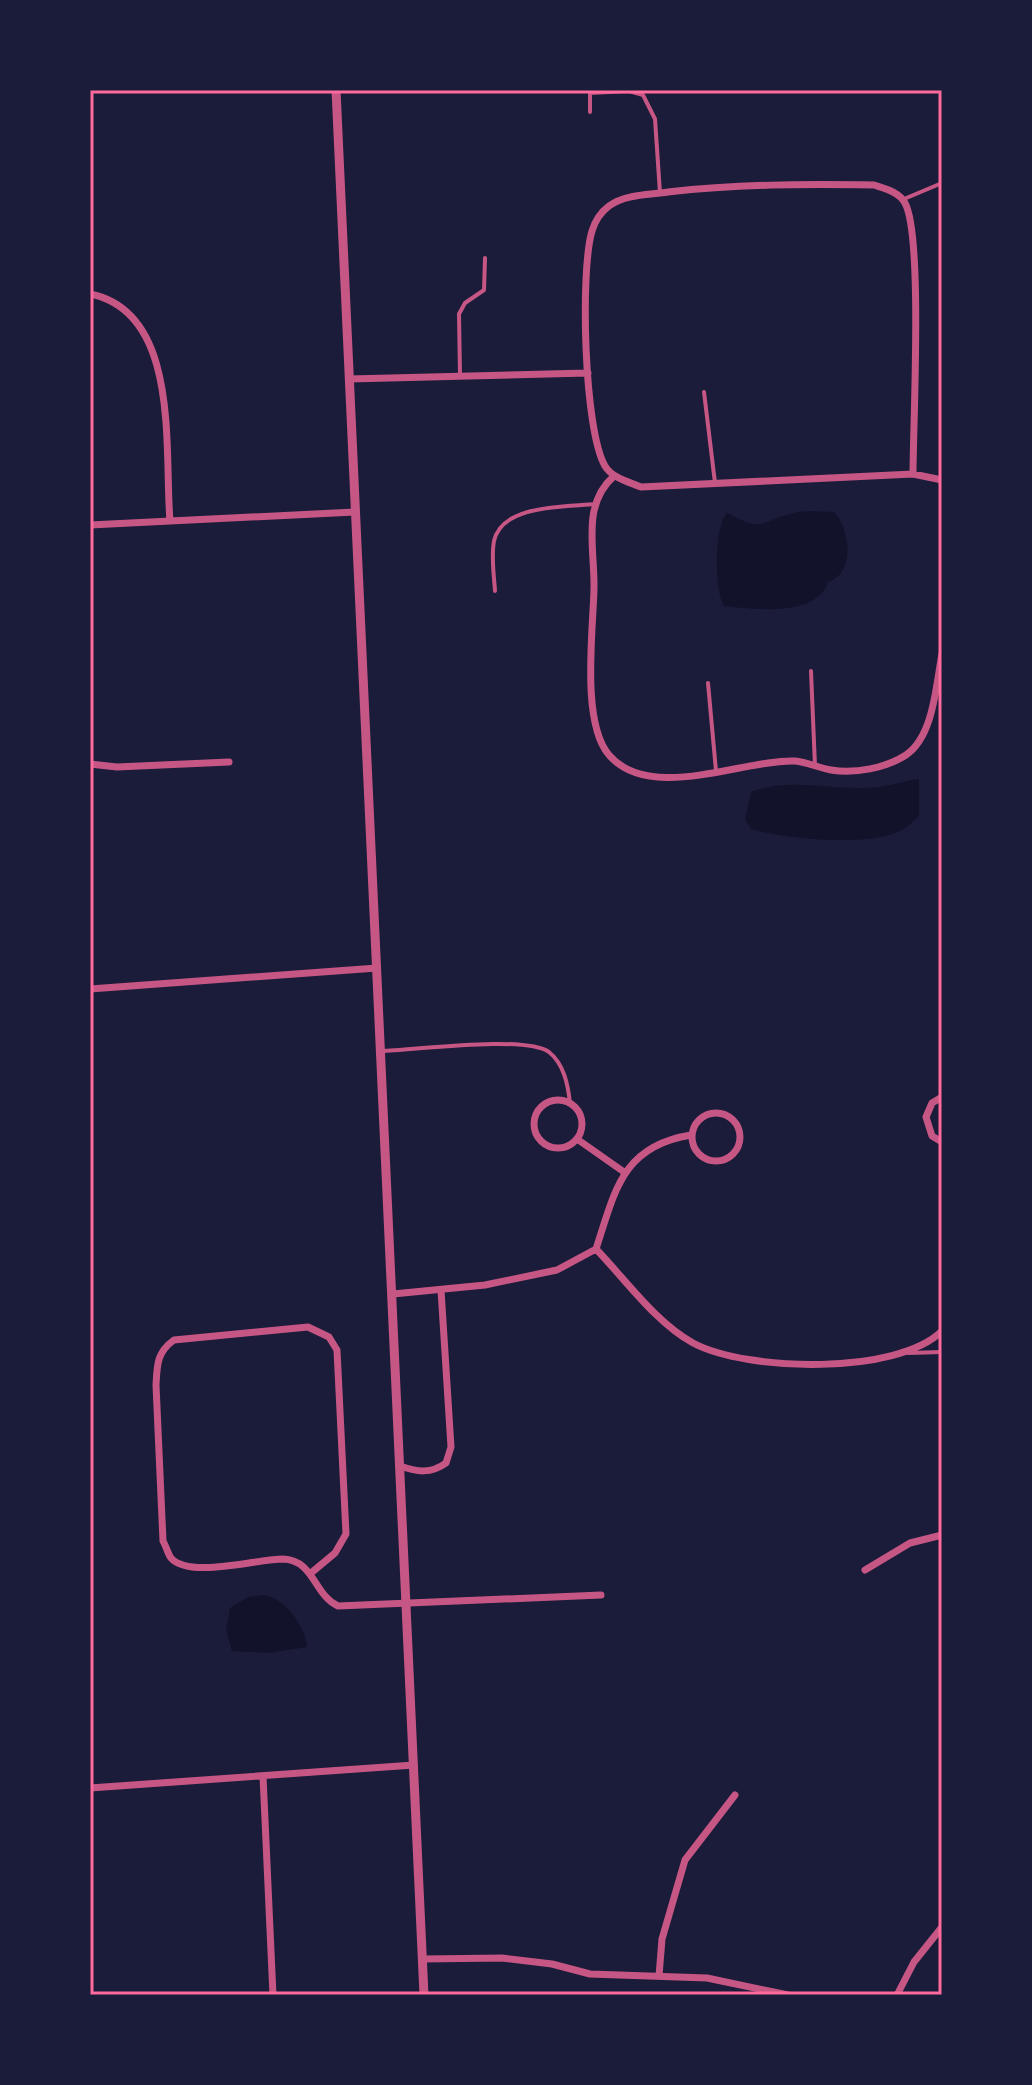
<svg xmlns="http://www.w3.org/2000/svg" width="1032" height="2085" viewBox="0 0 1032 2085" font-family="'Open Sans',sans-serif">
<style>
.water{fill:#12122b}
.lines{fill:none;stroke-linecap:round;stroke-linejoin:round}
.service{stroke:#c65784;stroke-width:4}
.minor{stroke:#c65784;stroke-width:7}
.tertiary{stroke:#c65784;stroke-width:9}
.neatline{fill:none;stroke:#ff6b9d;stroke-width:3}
</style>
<rect width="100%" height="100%" fill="#1b1b3a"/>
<path class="water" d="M834 512C850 529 856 573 828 582 816 618 754 609 724 606 714 590 714 527 727 513 766 534 758 521 794 513 807 510 821 512 834 512Z
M919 779V816C913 821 907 828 900 831 869 847 785 839 751 829L745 819 751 792C787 778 827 789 863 788 884 788 899 782 919 779Z
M264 1595C284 1597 306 1627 307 1647L267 1653 232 1651 226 1630 230 1608 248 1597Z"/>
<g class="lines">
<path class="service" d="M590 112V93L629 91 643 95 655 119 660 193
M904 199 942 183
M460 376 459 314 465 303 484 290 485 258
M704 392 715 483
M495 591C494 575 491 557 494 541 502 504 566 507 595 504
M811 671 815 766
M708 683 716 771
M382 1051C416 1050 524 1035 549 1052 564 1064 568 1085 570 1103
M908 1353 942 1352"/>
<path class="minor" d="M90 294C181 312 164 451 170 521
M349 379 588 373
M913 474C913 425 923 236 905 203 899 192 886 189 874 185 802 184 740 184 668 192 649 195 625 194 609 206 601 212 595 221 592 231 580 271 584 430 605 466 612 478 629 482 641 487L913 474 942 480
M614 476C581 505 595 549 594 589 593 631 581 722 609 755 650 803 744 759 795 761 807 762 819 768 831 770 855 774 886 768 906 755 934 736 936 684 942 654
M90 525 355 512
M90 764 117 767 229 762
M90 989 377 968
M942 1097 932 1103 926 1117 932 1136 942 1142
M534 1124a24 24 0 1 1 48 0a24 24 0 1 1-48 0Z
M692 1137a24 24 0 1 1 48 0a24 24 0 1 1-48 0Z
M577 1139 624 1172
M596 1249C625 1279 656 1323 693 1343 748 1372 897 1375 942 1331
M393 1294 485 1285 557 1270 596 1249C615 1191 622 1146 691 1135
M400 1466C417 1472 431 1474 446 1463L451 1447 441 1290
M865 1570 910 1543 942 1535
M311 1573 335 1553 346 1534 337 1350 329 1337 308 1327 174 1340C157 1352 157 1365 156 1385L163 1541C166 1546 168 1554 171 1558 189 1579 257 1559 283 1559 314 1560 314 1595 338 1606L601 1595
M263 1776 273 1995
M90 1788 414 1765
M423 1959 502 1958 552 1964 590 1974 707 1978 788 1995
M659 1976 662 1939 685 1860 735 1795
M897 1995 914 1962 942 1927"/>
<path class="tertiary" d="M336 90 424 1995"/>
</g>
<rect width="1032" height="2085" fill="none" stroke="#1b1b3a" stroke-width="184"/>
<rect x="92" y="92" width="848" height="1901" class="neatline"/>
</svg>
